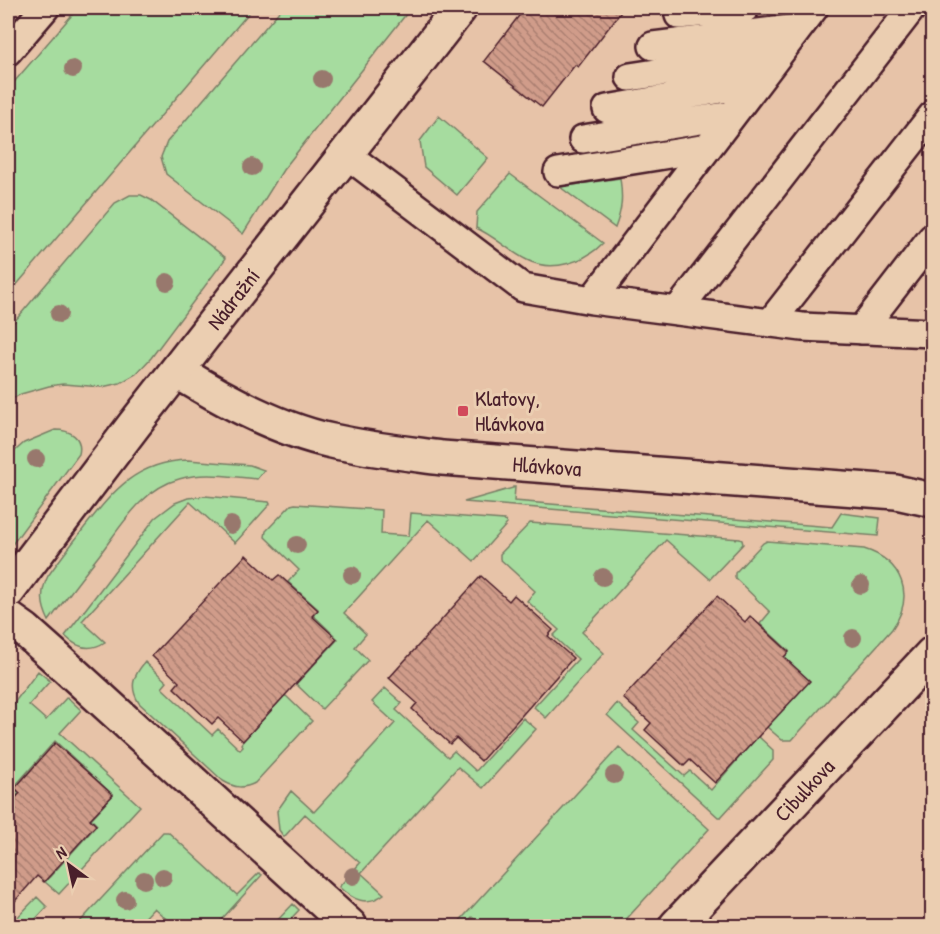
<svg xmlns="http://www.w3.org/2000/svg" width="940" height="934" viewBox="0 0 940 934" font-family="'Patrick Hand',sans-serif">
<style>
.grass{fill:#a6dc9f;stroke:#787e65;stroke-width:1.5}
.building{fill:url(#building-back-hatch);stroke:#4a1f2b;stroke-width:1.5}
.lines{fill:none;stroke-linecap:round;stroke-linejoin:round}
.lane-casing{stroke:#4a1f2b;stroke-width:32}
.street-casing{stroke:#4a1f2b;stroke-width:38}
.secondary-casing{stroke:#4a1f2b;stroke-width:38}
.lane{stroke:#ebceb1;stroke-width:27}
.street{stroke:#ebceb1;stroke-width:33}
.secondary{stroke:#ebceb1;stroke-width:33}
.tree{fill:#98786d}
.poi-dot{fill:#d1495b;stroke:#ebceb1;stroke-width:2}
.labels{text-anchor:middle;dominant-baseline:central;stroke-width:6;stroke-linejoin:round;paint-order:stroke}
.street-label{font-size:22px;fill:#4a1f2b;stroke:#ebceb1}
.poi-label{font-size:22px;fill:#4a1f2b;stroke:#ebceb1;text-anchor:start}
</style>
<defs>
<pattern id="building-back-hatch" width="6" height="6" patternUnits="userSpaceOnUse" patternTransform="scale(1.5)"><rect width="6" height="6" fill="#d09c8a"/><path d="M-1 5l2 2M0 0l6 6M5-1l2 2" fill="none" stroke="#ab7f71"/></pattern>
</defs>
<rect width="100%" height="100%" fill="#e7c3a8"/>
<filter id="ink" filterUnits="userSpaceOnUse"><feTurbulence type="fractalNoise" baseFrequency=".0167" numOctaves="2"/><feDisplacementMap in="SourceGraphic" scale="12" xChannelSelector="R" yChannelSelector="G"/><feConvolveMatrix kernelMatrix="1 2 1 2 8 2 1 2 1" color-interpolation-filters="sRGB"/></filter>
<g filter="url(#ink)">
<path class="grass" d="M78 8H253L8 295V89Z
M282 8H411L283 170 243 234 166 174 161 157 167 142Z
M439 116 488 158 457 195 424 167 420 141Z
M510 174 603 243C585 262 552 273 527 260 508 251 495 236 476 228L477 212Z
M620 178C623 198 622 210 615 228L560 187Z
M130 195H141L151 200 226 258 151 358 136 374 120 383 102 387 63 384 49 386 21 394 8 401V329L115 203Z
M55 430C70 430 83 437 79 454L8 550V457L24 443Z
M188 460 250 465 264 470 257 479C231 477 205 471 179 479 142 489 122 525 100 554 83 576 66 598 49 621 41 605 40 592 48 576 59 560 72 544 84 528 114 490 136 462 188 460Z
M513 487H515L514 501 832 527 841 513 880 518 878 536 464 502 513 488Z
M205 496 269 502 270 504 235 543 190 502 82 621 105 642C90 652 77 648 65 636L155 518 175 503 188 498Z
M295 504 382 510 381 534 409 536 411 513 504 520 507 524 474 561 428 520 344 613 366 634 355 647 368 660 322 709 296 684 338 639 313 615 318 609 288 582 299 570 265 537 266 531 291 505Z
M530 523 740 539 742 540 743 544 710 579 666 540 582 632 604 653 546 718 534 707 578 659 553 636 559 630 527 601 535 591 500 559V554Z
M767 541 864 549C902 561 916 595 892 629L792 740H782L767 727 784 657 789 651 760 624 770 612 735 578V573L763 543Z
M145 662 167 682 162 688 212 735 218 729 240 750 243 747 241 744 243 741 285 695 312 721 255 783C243 789 235 788 223 781L139 703C129 687 133 676 145 662Z
M38 671 50 681 29 705 46 720 67 697 81 710 60 733 140 806 59 894 45 882 97 825 91 819 113 795 55 741 14 787 19 793 8 805V711Z
M385 688 402 703 396 710 448 757 454 751 476 771 523 718 536 729 483 788 458 767 361 873 384 894C367 907 353 900 339 887L360 863 305 814 284 837 279 830 277 811 291 791 314 812 395 723 372 702Z
M617 703 639 723 633 730 684 776 690 771 711 790 758 736 773 750V760L721 817H718L607 715Z
M619 747 709 829 620 926H482L472 917 464 926H455Z
M163 832H168L237 895 259 873 262 875 221 920 227 926H174L154 908 137 926H76Z
M37 897 47 907 29 926H9Z
M293 904 299 910 284 926H272Z"/>
<path class="building" d="M525 8H624L578 67 575 65 542 107 484 61Z
M246 555 273 580 279 575 318 610 312 616 337 639 243 741 218 718 212 724 174 688 179 682 152 656Z
M481 576 509 601 514 595 553 630 548 636 573 658 481 761 456 738 450 744 412 709 417 703 389 678Z
M717 596 745 622 750 616 789 652 784 657 810 681 715 783 690 760 684 766 645 730 651 723 623 698Z
M55 743 113 795 90 819 96 825 44 882 37 876 8 909V807L20 793 15 788Z"/>
<g class="lines">
<g class="lane-casing">
<path id="lane" d="M679 15 745 8
M653 46 798 28
M8 51 45 8
M630 77 778 54
M607 109 756 83
M583 139 732 115
M346 154 523 288 592 300 802 327 932 333
M558 172 707 148
M592 300 814 8
M677 311 912 8
M770 323 932 116
M861 330 932 238"/>
</g>
<g class="street-casing">
<path id="street" d="M177 371C222 399 280 430 332 441 368 449 405 453 442 458L896 492 932 500
M8 618 25 630 52 654 350 926
M676 926 932 654"/>
</g>
<g class="secondary-casing">
<path id="secondary" d="M8 591 134 425 460 8"/>
</g>
<use href="#lane" class="lane"/>
<use href="#street" class="street"/>
<use href="#secondary" class="secondary"/>
</g>
<g class="tree">
<circle cx="73" cy="69" r="9"/>
<circle cx="322" cy="79" r="9"/>
<circle cx="252" cy="167" r="9"/>
<circle cx="167" cy="282" r="9"/>
<circle cx="59" cy="314" r="9"/>
<circle cx="36" cy="459" r="9"/>
<circle cx="231" cy="525" r="9"/>
<circle cx="297" cy="545" r="9"/>
<circle cx="352" cy="575" r="9"/>
<circle cx="603" cy="577" r="9"/>
<circle cx="861" cy="585" r="9"/>
<circle cx="853" cy="638" r="9"/>
<circle cx="614" cy="775" r="9"/>
<circle cx="353" cy="876" r="9"/>
<circle cx="163" cy="877" r="9"/>
<circle cx="144" cy="880" r="9"/>
<circle cx="125" cy="900" r="9"/>
</g>
</g>
<rect class="poi-dot" x="457" y="405" width="12" height="12" rx="3"/>
<g class="labels">
<g class="street-label">
<text transform="translate(233 299) rotate(-52)">Nádražní</text>
<text transform="translate(547 466) rotate(4)">Hlávkova</text>
<text transform="translate(804 790) rotate(-47)">Cibulkova</text>
</g>
<g class="poi-label">
<text x="475" y="398">Klatovy,<tspan x="475" dy="25">Hlávkova</tspan></text>
</g>
</g>
<rect width="940" height="934" fill="none" stroke="#ebceb1" stroke-width="30"/>
<rect x="15" y="15" width="910" height="904" fill="none" stroke="#4a1f2b" stroke-width="2" filter="url(#ink)"/>
<g transform="translate(69 865) rotate(327)" stroke="#ebceb1" stroke-width="4.5" paint-order="stroke">
<path d="M0-4.5L10 22L0 15L-10 22Z" fill="#4a1f2b"/>
<text y="-9" font-size="16" font-weight="bold" text-anchor="middle" fill="#4a1f2b">N</text>
</g>
</svg>
